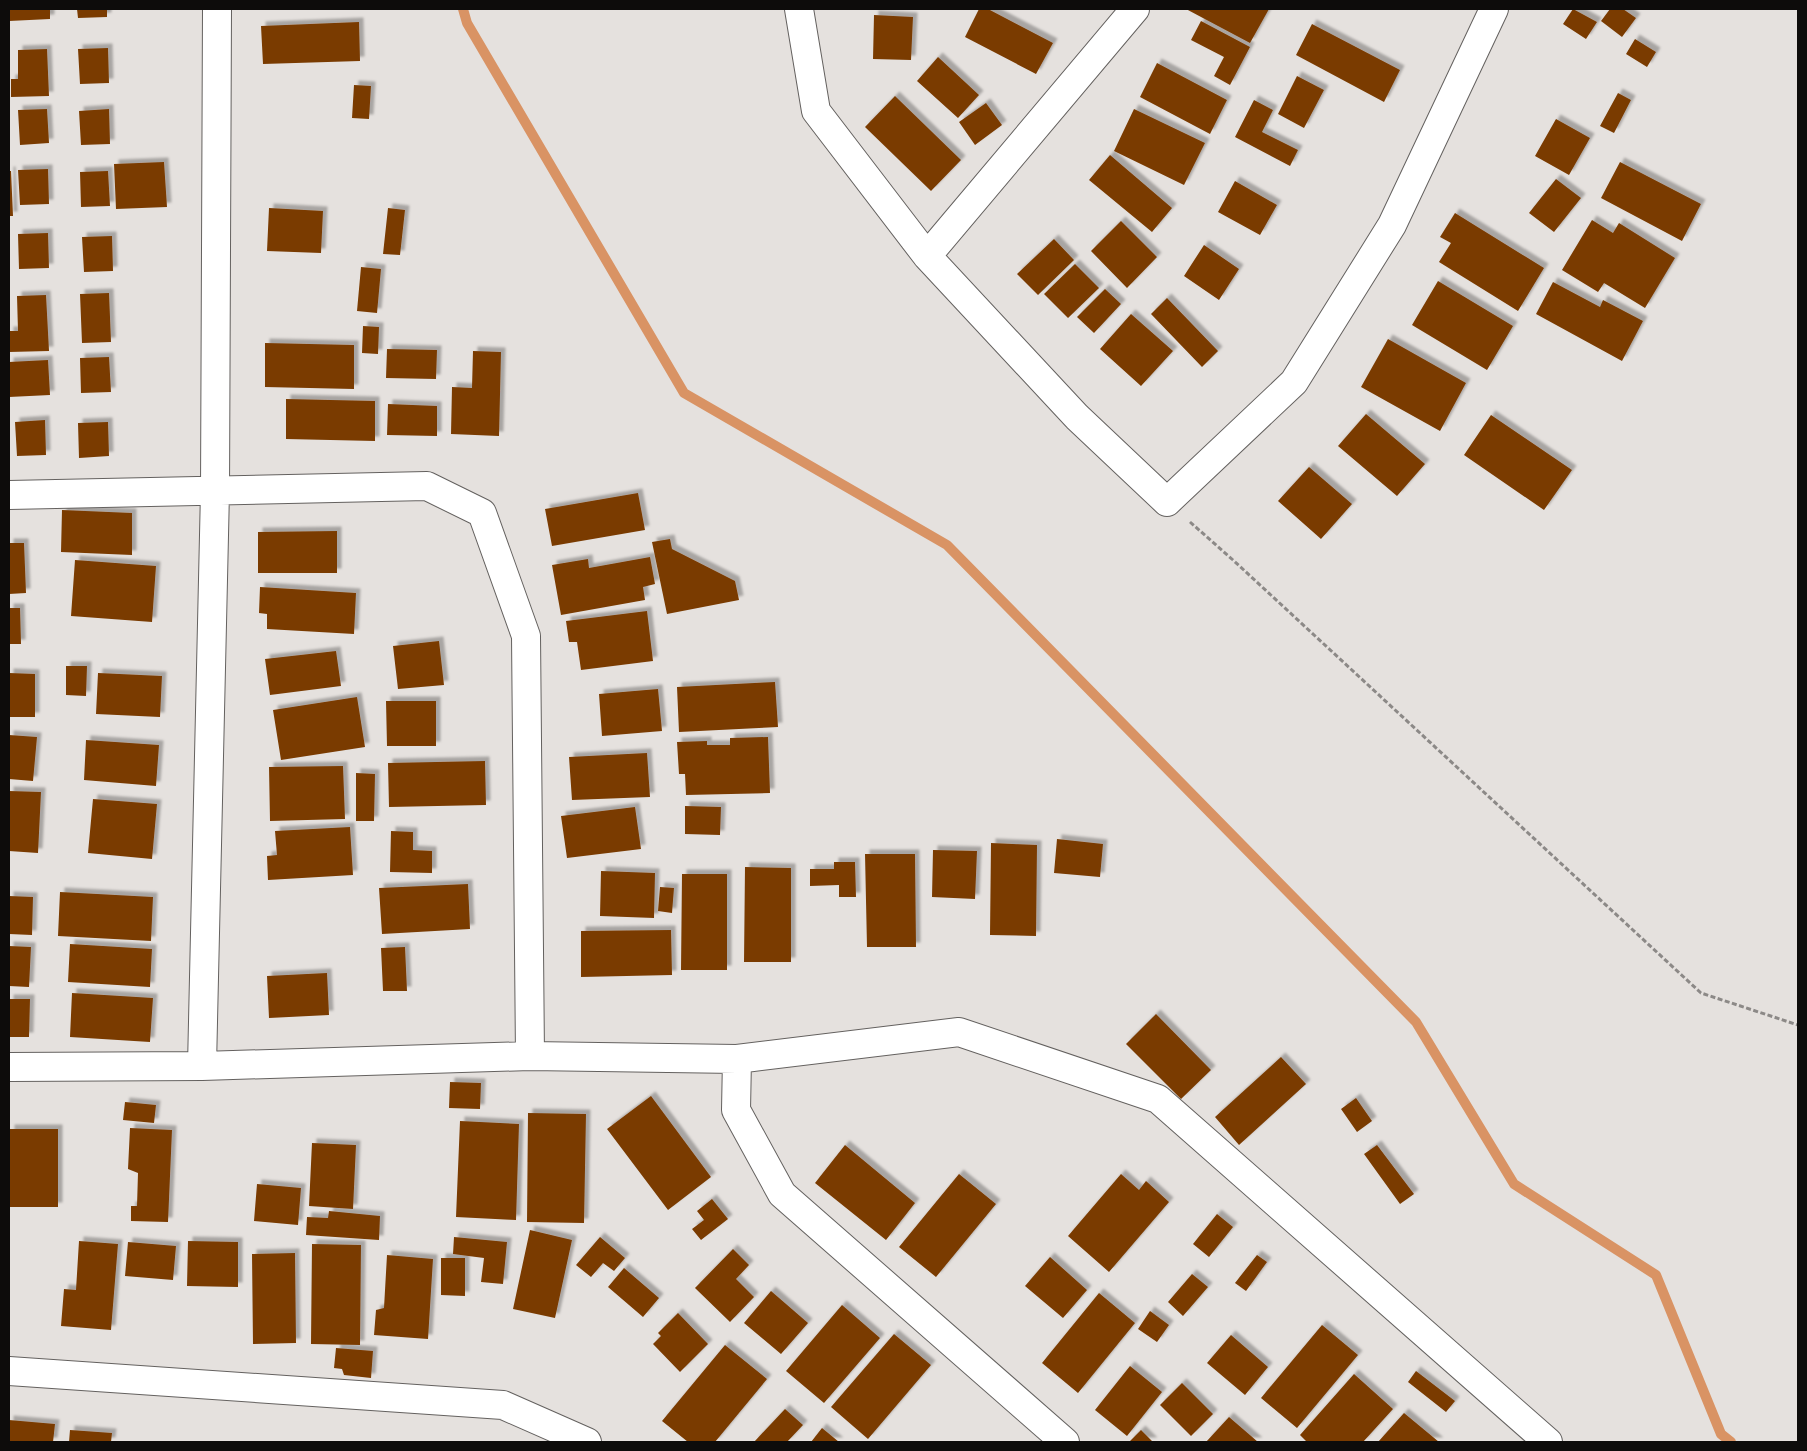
<svg xmlns="http://www.w3.org/2000/svg" width="1807" height="1451" viewBox="0 0 1807 1451" font-family="Figtree,sans-serif">
<style>
.lines{fill:none;stroke-linecap:round;stroke-linejoin:round}
.stream{stroke:#d99364;stroke-width:10}
.building{fill:#7a3b01;filter:url(#shadow)}
.street-casing{stroke:#64615f;stroke-width:30}
.path{stroke:#8c8987;stroke-width:3;stroke-dasharray:5 2.5;stroke-linecap:butt}
.street{stroke:#fff;stroke-width:28}
</style>
<defs>
<filter id="shadow"><feDropShadow dx="4.5" dy="-4.5" stdDeviation="1" flood-color="#0004"/></filter>
</defs>
<rect width="100%" height="100%" fill="#e5e1de"/>
<g class="lines">
<path class="stream" d="M463 9 467 23 684 393 947 545 1416 1022 1514 1184 1656 1275 1721 1434 1731 1442"/>
</g>
<path class="building" d="M9 9H50V19L9 21Z
M77 9H107V17L78 18Z
M979 9H988L1053 43 1036 74 965 37Z
M1186 9H1269L1250 43Z
M1573 9 1597 22 1586 39 1563 24Z
M1610 9H1623L1636 18 1622 37 1601 21Z
M874 15 913 17 911 60 873 59Z
M1201 21 1250 47 1230 85 1214 76 1224 57 1191 40Z
M359 22 360 61 263 64 261 26Z
M1312 24 1400 70 1384 102 1296 55Z
M1635 39 1656 52 1647 67 1626 54Z
M108 48 109 83 80 84 78 49Z
M47 49 49 96 11 97V79H18V50Z
M938 57 979 95 958 118 917 81Z
M1157 63 1227 100 1210 134 1140 97Z
M1297 76 1324 90 1304 128 1278 114Z
M354 85 371 86 369 119 352 118Z
M1618 93 1631 100 1614 133 1600 126Z
M895 96 961 160 931 191 865 127Z
M1254 100 1273 110 1262 132 1298 150 1290 166 1235 137Z
M986 103 1002 125 975 145 959 122Z
M47 109 49 143 20 145 18 110Z
M109 109 110 144 81 145 79 111Z
M1134 109 1205 143 1184 185 1114 151Z
M1556 119 1590 138 1569 175 1535 156Z
M1110 155 1172 208 1152 232 1089 180Z
M164 162 167 207 116 209 114 164Z
M1620 162 1701 204 1682 241 1601 198Z
M48 169 49 204 20 205 18 170Z
M9 171H11L13 216H9Z
M108 171 110 206 81 207 80 172Z
M1556 179 1581 198 1554 232 1529 213Z
M1235 181 1277 205 1260 235 1218 212Z
M269 208 323 211 321 253 267 251Z
M388 208 405 210 400 255 383 254Z
M1455 213 1544 268 1518 311 1439 262 1451 243 1440 237Z
M1592 220 1613 233 1619 223 1675 258 1645 308 1604 283 1598 292 1562 270Z
M1121 221 1157 257 1127 288 1091 251Z
M48 233 49 268 19 269 18 234Z
M112 236 113 271 84 272 82 237Z
M1054 239 1074 260 1038 295 1017 274Z
M1204 245 1239 269 1219 300 1184 276Z
M1075 264 1099 288 1068 318 1044 294Z
M361 267 381 269 377 313 357 311Z
M1438 281 1513 326 1487 370 1412 325Z
M1553 282 1600 307 1603 300 1643 321 1622 361 1536 314Z
M1105 289 1121 304 1094 333 1077 317Z
M109 293 111 342 82 343 80 294Z
M46 295 49 351 9 352V331H18L17 296Z
M1167 298 1218 351 1202 367 1151 314Z
M1131 314 1173 351 1141 386 1100 349Z
M363 326 379 327 378 354 362 353Z
M1388 339 1466 383 1440 431 1361 387Z
M265 343 354 345V389L265 387Z
M387 349 437 350 436 379 386 378Z
M473 351 501 352 499 436 451 434 452 387 472 388Z
M109 357 111 392 81 393 80 358Z
M48 360 50 395 9 397V362Z
M286 399 375 401V441L286 439Z
M388 404 437 406V436L387 435Z
M1366 414 1425 464 1397 496 1338 446Z
M1491 415 1572 470 1544 510 1464 455Z
M45 420 46 455 17 456 15 422Z
M108 422 109 456 79 458 78 423Z
M1309 467 1352 504 1321 539 1278 501Z
M638 493 645 530 552 546 545 509Z
M62 510 132 513V555L61 552Z
M337 531V573H258V532Z
M670 539 672 549 735 581 739 600 667 614 652 542Z
M9 543H24L26 593 9 594Z
M650 557 655 584 643 587 645 600 561 615 552 565 588 559 589 568Z
M75 560 156 566 152 622 71 616Z
M260 587 356 593 354 634 267 629V614L259 613Z
M9 608H20L21 644H9Z
M647 611 653 661 581 670 577 642H569L566 621Z
M439 641 444 685 398 689 393 646Z
M336 651 341 686 270 695 265 659Z
M66 666H87L86 696 66 695Z
M9 673 35 674V717H9Z
M98 673 162 676 160 717 96 714Z
M775 682 778 727 679 732 677 687Z
M658 689 662 731 602 736 599 694Z
M357 697 365 747 281 760 273 710Z
M386 701H436V746H387Z
M9 735 37 737 33 781 9 779Z
M768 737 770 793 686 795 685 774H679L677 742 707 741V745H730V738Z
M86 740 159 745 156 786 84 780Z
M647 753 650 797 572 800 569 757Z
M485 761 486 805 389 807 388 763Z
M343 766 345 819 270 821 269 767Z
M356 773 375 774 374 821H356Z
M9 791 41 792 38 853 9 851Z
M93 799 157 804 152 859 88 853Z
M685 806 721 807 720 835 685 834Z
M635 807 641 849 567 858 561 816Z
M350 827 353 875 268 880 267 856 277 855 275 831Z
M391 831 413 832V850L432 851V873L390 872Z
M1057 839 1103 844 1100 877 1054 873Z
M991 843 1037 845 1036 936 990 935Z
M933 850 977 851 975 899 932 897Z
M865 854H915L916 947H867Z
M834 862H855L856 897H839V885L810 886V869H834Z
M745 867 791 868V962H744Z
M601 871 655 873 654 918 600 916Z
M682 874H727V970H681Z
M468 884 470 929 382 934 379 888Z
M660 887 674 888 672 913 658 911Z
M60 892 153 897 151 941 58 936Z
M9 896 33 897 32 935 9 934Z
M671 930 672 975 581 977V931Z
M70 944 152 949 150 987 68 982Z
M9 946 31 947 29 987 9 986Z
M405 947 407 991H383L381 948Z
M327 973 329 1015 269 1018 267 976Z
M72 993 153 998 150 1042 70 1037Z
M9 999H30L29 1037H9Z
M1156 1014 1211 1070 1181 1099 1126 1044Z
M1281 1057 1306 1084 1239 1145 1215 1117Z
M450 1082 481 1083 480 1109 449 1108Z
M651 1096 711 1177 668 1210 607 1129Z
M1356 1098 1372 1121 1357 1132 1341 1109Z
M125 1102 156 1105 154 1123 123 1120Z
M528 1113 586 1114 584 1223 527 1222Z
M460 1121 519 1124 516 1220 456 1217Z
M130 1128 172 1130 168 1222 131 1221V1206H137L138 1173 128 1169Z
M10 1129H58V1207H10Z
M312 1143 356 1145 353 1209 309 1206Z
M845 1145 915 1203 886 1240 815 1183Z
M1377 1145 1414 1194 1400 1204 1364 1154Z
M959 1174 996 1204 936 1277 899 1247Z
M1121 1174 1139 1190 1146 1181 1169 1202 1109 1272 1068 1236Z
M257 1184 301 1188 298 1225 254 1221Z
M712 1199 728 1219 701 1240 692 1229 704 1220 697 1211Z
M329 1211 380 1216 379 1240 306 1235 307 1217 328 1218Z
M1217 1214 1233 1227 1209 1257 1193 1244Z
M530 1230 572 1240 555 1318 513 1309Z
M454 1237 507 1242 503 1284 481 1282 484 1258 453 1254Z
M600 1237 625 1258 614 1271 603 1263 591 1277 576 1265Z
M79 1241 118 1244 111 1330 61 1326 64 1289 76 1290Z
M188 1241 238 1242V1287L187 1286Z
M128 1242 176 1246 173 1280 125 1276Z
M312 1244 361 1245 360 1345 311 1344Z
M733 1249 749 1265 736 1279 754 1297 730 1322 695 1288Z
M295 1253 296 1343 253 1344 252 1254Z
M387 1255 433 1259 428 1339 374 1335 376 1310 384 1308Z
M1257 1255 1267 1262 1246 1291 1235 1283Z
M1050 1257 1087 1290 1063 1318 1025 1286Z
M441 1258H465V1296L441 1295Z
M624 1268 659 1298 643 1317 608 1287Z
M1192 1274 1208 1287 1183 1316 1168 1302Z
M771 1291 808 1323 781 1354 744 1323Z
M1099 1293 1135 1323 1078 1393 1042 1363Z
M842 1305 880 1338 824 1403 786 1371Z
M1150 1311 1169 1325 1157 1342 1138 1329Z
M678 1313 708 1344 680 1372 653 1344 661 1336 658 1333Z
M1322 1325 1358 1355 1297 1428 1261 1398Z
M894 1334 931 1365 868 1439 831 1407Z
M1231 1335 1268 1367 1245 1395 1207 1363Z
M725 1345 767 1379 715 1442H688L662 1421Z
M336 1348 373 1351 371 1378 344 1375 342 1369 334 1368Z
M1130 1366 1162 1392 1127 1436 1095 1410Z
M1416 1371 1455 1401 1446 1412 1408 1382Z
M1354 1374 1393 1409 1363 1442H1307L1300 1435Z
M1182 1383 1213 1414 1191 1436 1160 1405Z
M785 1409 803 1425 787 1442H754Z
M1404 1413 1439 1442H1378Z
M1229 1417 1258 1442H1206Z
M9 1420 55 1424 53 1442H9Z
M822 1428 839 1442H811Z
M70 1430 112 1433 111 1442H69Z
M1141 1430 1153 1442H1129Z"/>
<g class="lines">
<g class="street-casing">
<path id="street" d="M799 9 816 111 927 256 1077 417 1167 502 1294 382 1392 225 1494 9
M927 256 1135 9
M9 495 427 486 482 513 526 636 530 1056
M737 1059 736 1110 782 1194 1065 1442
M202 1066 215 491 217 9
M9 1067 202 1066 530 1056 737 1059 959 1032 1158 1099 1548 1442
M9 1371 503 1405 587 1442"/>
</g>
<path class="path" d="M1190 522 1233 560 1701 993 1798 1025"/>
<use href="#street" class="street"/>
</g>
<rect width="1807" height="1451" fill="none" stroke="#0d0c0b" stroke-width="20"/>
</svg>
